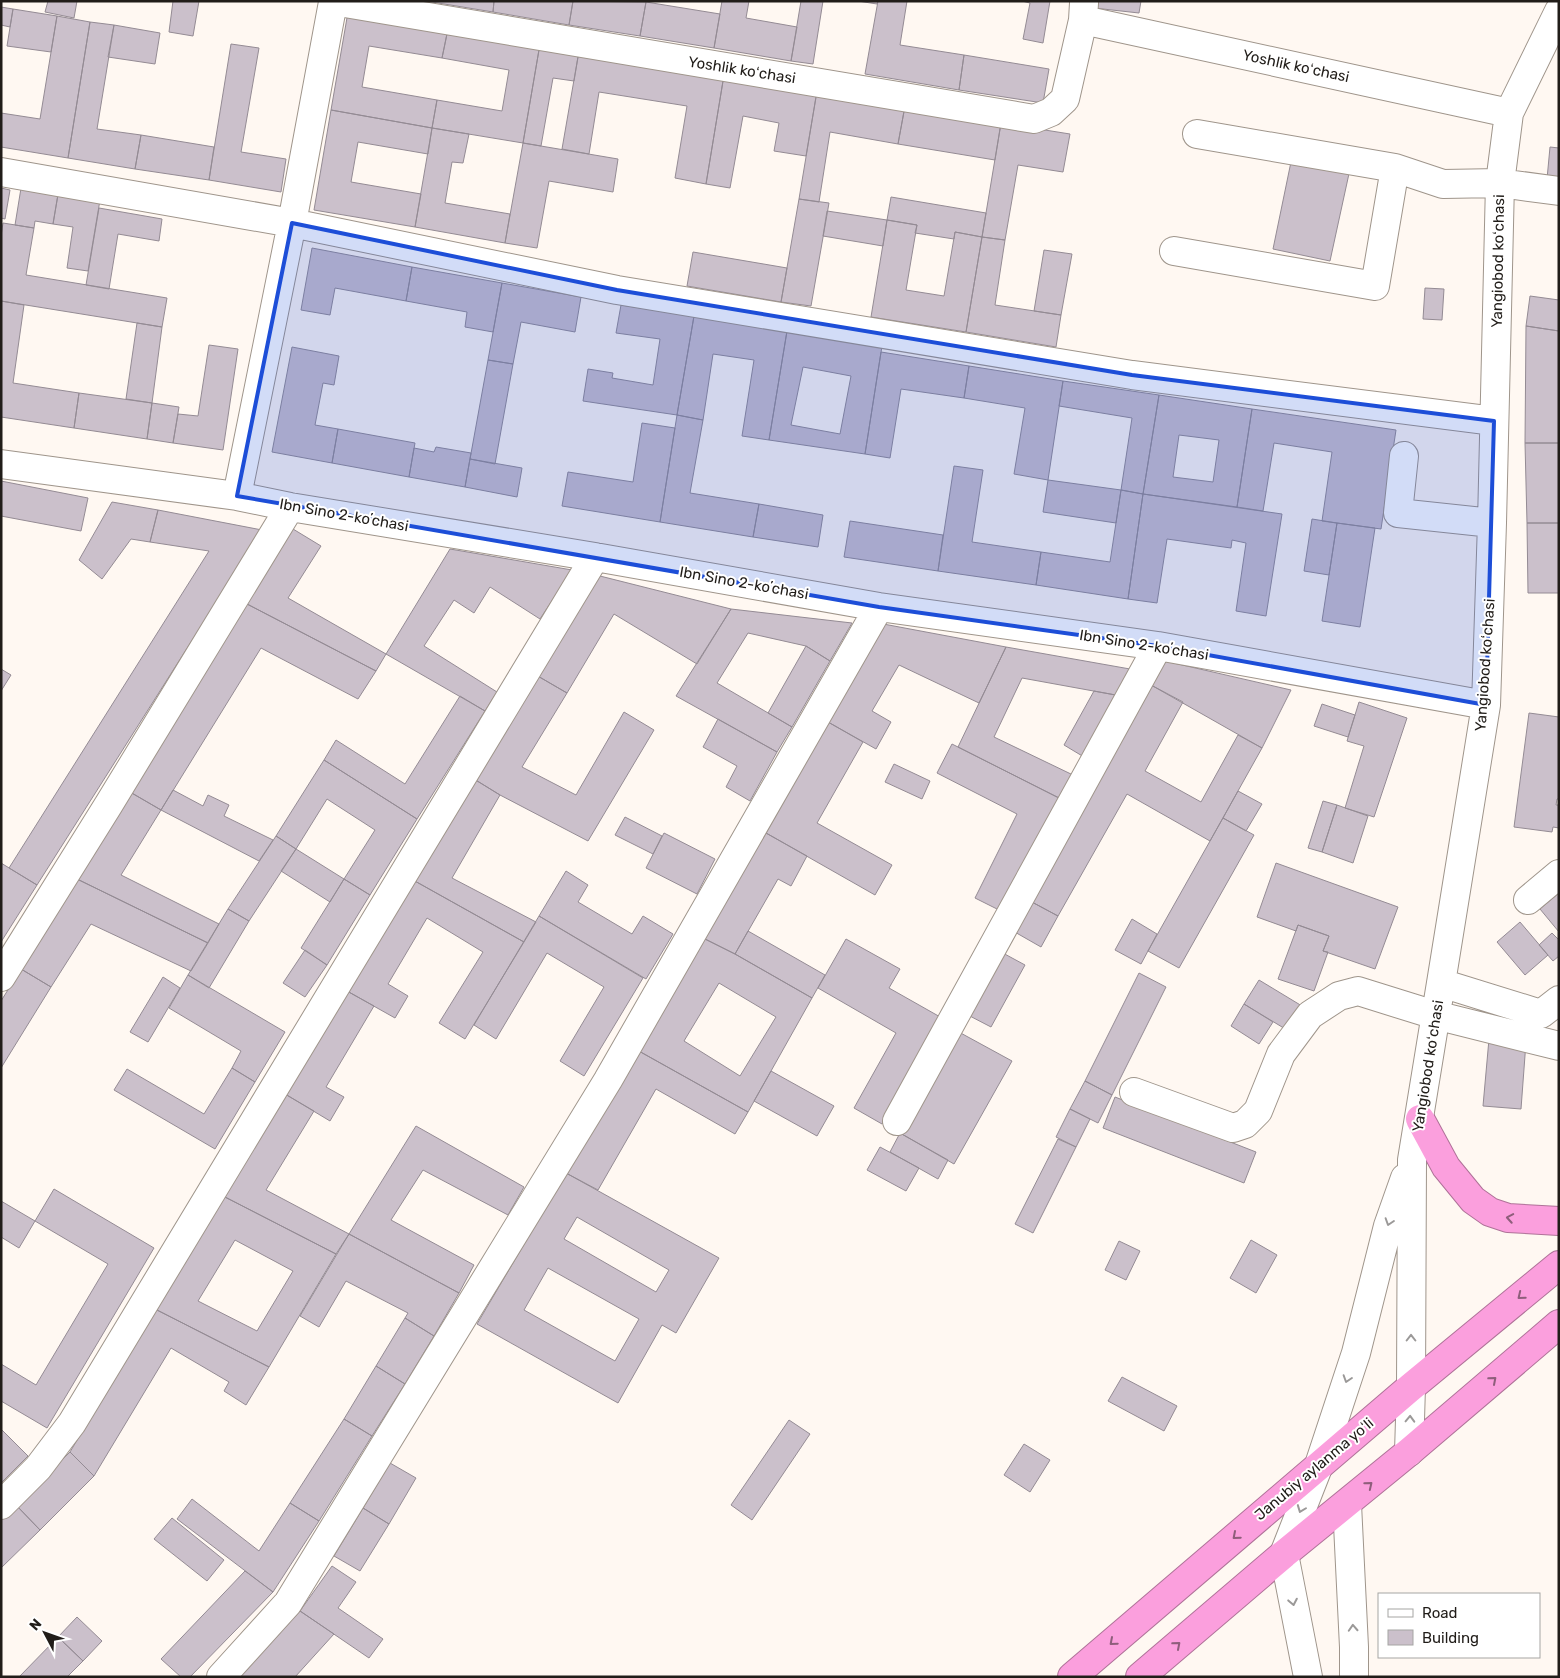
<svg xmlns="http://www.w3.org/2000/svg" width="1560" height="1678" viewBox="0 0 1560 1678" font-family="Rubik,sans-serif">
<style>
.building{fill:#cbc0cb;stroke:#948b94;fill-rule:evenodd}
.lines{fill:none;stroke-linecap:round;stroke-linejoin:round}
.minor-casing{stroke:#9f958b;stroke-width:30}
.highway-casing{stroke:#af7298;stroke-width:30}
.minor{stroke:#fff;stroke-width:28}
.highway{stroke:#fb9fdd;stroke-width:28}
.oneway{stroke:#8e5e7b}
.oneway2{stroke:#9b9998}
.marked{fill:#1d4ed8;fill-opacity:0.2;stroke:#1d4ed8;stroke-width:4;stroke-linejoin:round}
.labels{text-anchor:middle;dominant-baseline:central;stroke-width:4;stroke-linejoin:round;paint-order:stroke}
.street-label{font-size:15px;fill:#211d19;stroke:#fff}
</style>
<rect width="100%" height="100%" fill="#fff8f2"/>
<path class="building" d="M48 1H77L74 18 45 12Z
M173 1H199L193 36 169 32Z
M426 1H494L493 12Z
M494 1H573L569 25 493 12Z
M573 1 646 2 640 36 569 25Z
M722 1H749L746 18 797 27 791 61 714 48Z
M801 1H823L813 64 791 61Z
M858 1H878L877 4Z
M878 1H907L900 45 964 55 959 90 865 74Z
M1022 1H1050L1043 43 1023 39 1030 3Z
M1095 1H1141L1139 13 1094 8Z
M646 2 720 14 714 48 640 36Z
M1 7 13 9 10 27 1 25Z
M13 9 57 16 51 52 7 46Z
M348 12 448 29 442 58 369 46 362 87 437 100 432 128 331 110Z
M57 16 90 22 68 158 1 147V113L40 119Z
M90 22 114 25 97 129 141 135 135 169 68 158Z
M114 25 160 33 155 64 108 57Z
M448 29 540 44 523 143 432 128 437 100 502 111 509 70 442 58Z
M231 44 259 48 241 152 286 159 281 192 209 180Z
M540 44 579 51 574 81 553 78 541 146 523 143Z
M579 51 724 75 706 184 675 178 687 106 599 92 589 154 562 149Z
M964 55 1049 69 1043 103 959 90Z
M724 75 817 91 806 156 774 151 779 123 743 116 730 188 706 184Z
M817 91 905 106 898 144 830 132 819 202 799 199Z
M905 106 1001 123 995 160 898 144Z
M331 110 432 128 428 154 358 142 351 182 421 194 415 227 314 210Z
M1001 123 1070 134 1063 172 1018 165 1005 240 982 237Z
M432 128 469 134 463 163 452 162 445 203 510 214 505 243 415 227Z
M141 135 214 147 209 180 135 169Z
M523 143 618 159 613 192 549 181 537 248 505 243Z
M1550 147 1559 148V180L1547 179Z
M1292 157 1350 169 1330 261 1273 249Z
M22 182 59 189 53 224 35 221 34 228 15 225Z
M1 188 10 190 5 219 1 218Z
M58 194 100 200 88 271 67 268 73 227 53 224Z
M891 197 986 213 982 237 955 232 954 239 915 233 917 225 887 220Z
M799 199 829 203 811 306 781 302Z
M99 208 162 219 159 241 118 234 109 289 86 285Z
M827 211 887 220 883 246 823 236Z
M887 220 917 225 906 290 944 296 955 232 982 237 966 332 871 317Z
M3 223 34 228 26 275 167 298 162 327 1 301V236Z
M982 237 1005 240 995 305 1061 315 1056 347 966 332Z
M312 248 412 267 406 301 335 288 330 315 301 310Z
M1044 250 1072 254 1061 315 1034 311Z
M693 252 787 268 781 302 687 286Z
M412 267 502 283 493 332 465 327 467 312 406 301Z
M502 283 581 297 575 332 521 322 513 364 488 360Z
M1425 288 1444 289 1442 320 1423 319Z
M1530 296 1559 300V331L1526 326Z
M1 301 24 305 13 383 79 393 74 428 1 417Z
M621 305 694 316 677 415 583 401 588 369 613 373 612 378 653 385 660 339 616 333Z
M694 316 787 331 769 440 742 436 754 360 713 354 703 420 677 415Z
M137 323 162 327 152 403 126 399Z
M1526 326 1559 331V443H1525Z
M787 331 882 346 865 454 769 440ZM803 367 851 376 840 434 791 425Z
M209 345 238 349 223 450 173 443 178 414 198 416Z
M292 347 339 356 334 385 323 383 315 425 338 429 332 463 272 452Z
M881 352 969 366 964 398 901 389 890 458 865 454Z
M488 360 513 364 495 464 470 459Z
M969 366 1063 381 1048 480 1014 474 1025 408 964 398Z
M1063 381 1159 395 1143 494 1121 490 1132 418 1059 406Z
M79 393 152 403 147 439 74 428Z
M1159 395 1252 409 1237 507 1143 494ZM1179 435 1219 440 1213 482 1173 477Z
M152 403 179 407 173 443 147 439Z
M1252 409 1396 430 1381 529 1322 521 1332 452 1274 443 1263 511 1237 507Z
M677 415 703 420 690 493 759 504 753 537 660 522Z
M642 423 675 428 660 522 562 506 568 472 633 482Z
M338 429 415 443 409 477 332 463Z
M1525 443H1559V523H1527Z
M436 447 471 453 465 487 409 477 414 448 434 452Z
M470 459 522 468 517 497 465 487Z
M954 466 983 470 972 542 1041 552 1036 585 938 571Z
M1048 480 1121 490 1116 523 1043 512Z
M1 481 88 498 81 531 1 516Z
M1121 490 1143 494 1128 599 1036 585 1041 552 1110 562Z
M1143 494 1282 514 1266 616 1236 611 1246 543 1232 540 1231 548 1167 539 1157 603 1128 599Z
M112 502 158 510 150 542 131 539 102 579 79 560Z
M759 504 823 515 818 547 753 537Z
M158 510 262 530 37 885 9 868 209 551 150 542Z
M1312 519 1337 523 1329 575 1304 571Z
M850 521 943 535 938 571 844 557Z
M1337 523 1375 528 1360 627 1322 621Z
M1527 523H1559V593H1528Z
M293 529 321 546 288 598 386 654 376 671 247 604Z
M450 549 572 570 540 619 490 587 474 613 454 600 424 646 497 692 485 711 386 654Z
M596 575 731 609 697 664 614 614 567 693 536 675Z
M247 604 376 671 358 699 261 648 161 810 130 792Z
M731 609 852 623 830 661 806 646 748 633 717 683 792 727 777 752 676 696Z
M878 623 1006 647 979 703 899 665 872 711 891 722 876 749 828 722Z
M806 646 830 661 792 727 768 713Z
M1006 647 1130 669 1121 696 1022 678 994 737 1073 775 1061 799 958 747Z
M1165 661 1291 690 1262 748 1151 685Z
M1 669 11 675 1 691Z
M536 675 567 693 522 767 576 795 624 712 654 730 588 841 500 795 474 779Z
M1151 685 1183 702 1145 771 1201 802 1238 735 1262 748 1210 841 1127 794 1058 916 1030 901Z
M1094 691 1121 696 1084 757 1064 745Z
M460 696 485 711 417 819 324 760 336 740 405 784Z
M1359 702 1407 718 1374 817 1345 808 1364 746 1347 741Z
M1322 704 1355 715 1348 737 1314 726Z
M1529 713 1559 717V799H1557L1556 805H1559V828L1553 827 1552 832 1514 827Z
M718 719 777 752 750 801 726 787 737 766 703 747Z
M828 722 863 742 817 823 892 865 875 895 766 833Z
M952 744 1061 799 1003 912 975 898 1017 814 937 773Z
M324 760 417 819 370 895 344 879 375 830 327 799 296 849 276 836Z
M894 764 930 781 922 799 885 782Z
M474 779 500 795 452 878 536 922 524 942 413 880Z
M173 790 203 806 208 795 229 805 224 816 273 840 259 861 161 810Z
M1238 791 1262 804 1246 831 1223 818Z
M130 792 161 810 121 875 219 924 208 943 77 879Z
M1323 801 1337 805 1322 852 1308 848Z
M1337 805 1368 816 1353 863 1322 852Z
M625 817 662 836 653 854 615 835Z
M1223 818 1254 835 1179 968 1148 951Z
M664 833 715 859 697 894 646 868Z
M766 833 807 856 791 886 778 879 735 954 703 938Z
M276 836 296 849 249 921 228 909Z
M296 849 344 879 330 902 281 871Z
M1 863 37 885 1 942Z
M1276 863 1398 907 1375 969 1323 951 1329 936 1298 925 1296 931 1257 917Z
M566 871 588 885 578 902 632 934 643 916 673 934 646 979 539 916Z
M77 879 208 943 191 971 91 924 51 987 21 969Z
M344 879 370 895 327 965 301 948Z
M413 880 524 942 465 1039 439 1023 483 952 427 918 388 984 408 996 395 1018 347 991Z
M1559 893V932L1540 909Z
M1030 901 1058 916 1041 947 1013 931Z
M228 909 249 921 209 988 188 975Z
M539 916 643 978 584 1076 560 1061 604 987 547 953 496 1039 474 1025Z
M1132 919 1157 934 1141 964 1115 950Z
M1520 922 1548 955 1525 975 1497 942Z
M1298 925 1329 936 1323 951 1328 952 1314 991 1278 979Z
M748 931 825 975 812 998 735 954Z
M1552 933 1559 940V956L1553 961 1539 945Z
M703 938 735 954 812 998 748 1112 637 1050ZM719 983 776 1017 740 1076 684 1041Z
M846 939 900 969 889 988 942 1018 882 1124 854 1108 896 1033 818 988Z
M305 950 327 965 305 997 283 983Z
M1001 952 1025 965 991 1027 966 1014Z
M21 969 51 987 1 1068V1001Z
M1139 973 1166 987 1112 1095 1085 1081Z
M188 975 285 1032 255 1082 232 1068 241 1051 169 1008Z
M163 977 180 988 148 1042 130 1032Z
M1259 980 1302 1006 1287 1030 1244 1004Z
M347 991 374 1006 326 1087 344 1097 330 1121 285 1094Z
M1244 1004 1273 1022 1259 1044 1231 1026Z
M957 1031 1012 1061 954 1164 900 1133Z
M1489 1039 1526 1042 1521 1109 1483 1106Z
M637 1050 748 1112 735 1134 656 1089 598 1190 566 1173Z
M232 1068 255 1082 215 1149 114 1090 127 1069 204 1114Z
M771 1071 834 1106 817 1136 754 1101Z
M1085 1081 1112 1095 1098 1123 1070 1109Z
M285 1094 314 1111 266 1190 349 1234 336 1254 223 1196Z
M1115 1097 1256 1152 1244 1183 1103 1128Z
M1070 1109 1090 1119 1076 1147 1056 1137Z
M416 1126 524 1187 508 1215 423 1170 391 1220 474 1265 459 1293 349 1234Z
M900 1133 948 1160 938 1179 890 1152Z
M1058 1139 1076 1147 1033 1233 1015 1224Z
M880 1147 919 1168 906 1191 867 1170Z
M566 1173 719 1258 676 1333 662 1325 618 1403 477 1324ZM577 1217 669 1270 656 1292 564 1239ZM548 1268 639 1319 615 1361 524 1310Z
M54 1189 154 1248 47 1428 1 1401V1364L36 1385 108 1264 35 1221Z
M223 1196 336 1254 269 1367 155 1309ZM235 1240 293 1271 257 1331 198 1301Z
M1 1201 35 1221 19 1248 1 1237Z
M349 1234 459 1293 434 1336 405 1318 408 1313 346 1281 319 1327 300 1316Z
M1251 1240 1277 1255 1256 1293 1230 1278Z
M1119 1241 1140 1251 1126 1280 1105 1270Z
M155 1309 269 1367 246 1405 224 1391 229 1382 171 1348 94 1476 70 1452Z
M405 1318 434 1336 405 1384 376 1366Z
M376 1366 405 1384 372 1436 344 1419Z
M1122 1377 1177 1406 1164 1431 1108 1401Z
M344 1419 372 1436 319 1521 290 1503Z
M789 1420 810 1434 752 1520 731 1505Z
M1 1429 28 1456 1 1483Z
M1024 1444 1050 1460 1030 1492 1004 1475Z
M70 1452 94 1476 40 1530 16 1505Z
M390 1463 416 1478 389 1524 363 1508Z
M192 1499 259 1551 290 1503 319 1521 273 1592 177 1519Z
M16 1505 40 1530 1 1568V1520Z
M363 1508 389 1524 360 1571 334 1556Z
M172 1518 224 1560 207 1581 154 1539Z
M332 1566 356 1582 338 1608 383 1639 369 1658 300 1611Z
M245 1571 273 1592 190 1677H181L161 1659Z
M300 1611 334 1634 295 1677H240Z
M77 1617 102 1641 83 1661 58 1637Z
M58 1637 83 1661 67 1677H19Z"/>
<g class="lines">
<g class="minor-casing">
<path id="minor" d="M333 1 1034 119 1051 112 1065 99 1083 20
M1084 3 1083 20 1509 113
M1197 134 1395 168 1443 184 1500 183 1559 191
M1 172 292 223 617 290 1132 375 1494 421
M1174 251 1375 286 1395 168
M1404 456 1398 513 1492 523
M1 464 237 496 290 507 595 557 879 607 1158 646 1486 705
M237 496 292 223 333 2
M1528 900 1559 874
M1 977 109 804 290 507
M1441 983 1541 1014 1559 1000
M1134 1092 1233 1128 1245 1124 1258 1111 1281 1054 1310 1015 1339 996 1358 991 1435 1015 1559 1046
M897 1121 1158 646
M1409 1452 1411 1387 1412 1160 1441 983 1486 705 1492 523 1500 183 1509 113 1559 11
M1347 1504 1354 1647V1677
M1 1505 38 1468 72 1423 595 557
M221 1677 288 1603 608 1080 879 607
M1308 1677 1284 1554 1319 1465 1356 1353 1388 1226 1405 1178"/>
</g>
<g class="highway-casing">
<path id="highway" d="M1420 1119 1446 1167 1473 1200 1490 1212 1508 1218 1559 1221
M1072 1677 1411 1387 1559 1265
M1140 1677 1284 1554 1409 1452 1559 1324"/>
</g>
<use href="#minor" class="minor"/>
<use href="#highway" class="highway"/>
</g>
<defs><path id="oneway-chevron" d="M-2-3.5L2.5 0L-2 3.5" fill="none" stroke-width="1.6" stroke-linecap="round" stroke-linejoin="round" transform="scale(1.25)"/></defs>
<g class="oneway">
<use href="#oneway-chevron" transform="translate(1510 1218) rotate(-170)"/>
<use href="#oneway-chevron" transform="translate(1521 1296) rotate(141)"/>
<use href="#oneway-chevron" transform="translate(1493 1380) rotate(-41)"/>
<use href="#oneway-chevron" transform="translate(1369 1485) rotate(-39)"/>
<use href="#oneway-chevron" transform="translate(1236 1536) rotate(139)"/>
<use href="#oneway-chevron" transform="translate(1113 1642) rotate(139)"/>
<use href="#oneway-chevron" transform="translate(1177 1645) rotate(-41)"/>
</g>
<g class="oneway2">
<use href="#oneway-chevron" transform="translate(1389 1222) rotate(108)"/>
<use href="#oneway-chevron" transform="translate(1411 1338) rotate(-90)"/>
<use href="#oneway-chevron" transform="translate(1347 1379) rotate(108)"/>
<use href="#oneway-chevron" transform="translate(1410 1419) rotate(-88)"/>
<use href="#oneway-chevron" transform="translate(1301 1509) rotate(111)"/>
<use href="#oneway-chevron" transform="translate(1293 1602) rotate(79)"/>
<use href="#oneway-chevron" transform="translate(1353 1628) rotate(-93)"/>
</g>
<path class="marked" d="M292 223 617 290 1132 375 1494 421 1486 705 1158 646 879 607 237 496Z"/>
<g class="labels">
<g class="street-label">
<text transform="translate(1296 66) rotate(12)">Yoshlik koʻchasi</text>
<text transform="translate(742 70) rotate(9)">Yoshlik koʻchasi</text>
<text transform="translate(1498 261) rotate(-89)">Yangiobod koʻchasi</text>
<text transform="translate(344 515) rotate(10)">Ibn Sino 2-koʼchasi</text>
<text transform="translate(744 583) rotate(10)">Ibn Sino 2-koʼchasi</text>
<text transform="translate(1144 645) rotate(9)">Ibn Sino 2-koʼchasi</text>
<text transform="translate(1485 665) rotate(-86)">Yangiobod koʻchasi</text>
<text transform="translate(1428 1066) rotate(-81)">Yangiobod koʻchasi</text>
<text transform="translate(1314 1469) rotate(-40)">Janubiy aylanma yoʻli</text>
</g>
</g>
<rect width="1560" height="1678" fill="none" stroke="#211d19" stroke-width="5"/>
<rect x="1378" y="1593" width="162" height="65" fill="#ffffff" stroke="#a6a5a3"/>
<rect x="1388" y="1609" width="25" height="8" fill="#ffffff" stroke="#a6a5a3"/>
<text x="1422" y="1618" font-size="15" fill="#211d19">Road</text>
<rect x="1388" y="1630" width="25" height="15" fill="#cbc0cb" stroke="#a6a5a3"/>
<text x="1422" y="1643" font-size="15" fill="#211d19">Building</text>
<g transform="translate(45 1633) rotate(311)" stroke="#ffffff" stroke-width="4" paint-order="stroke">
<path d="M0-4L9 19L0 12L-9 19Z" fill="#211d19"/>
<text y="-8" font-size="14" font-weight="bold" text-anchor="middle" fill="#211d19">N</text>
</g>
</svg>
